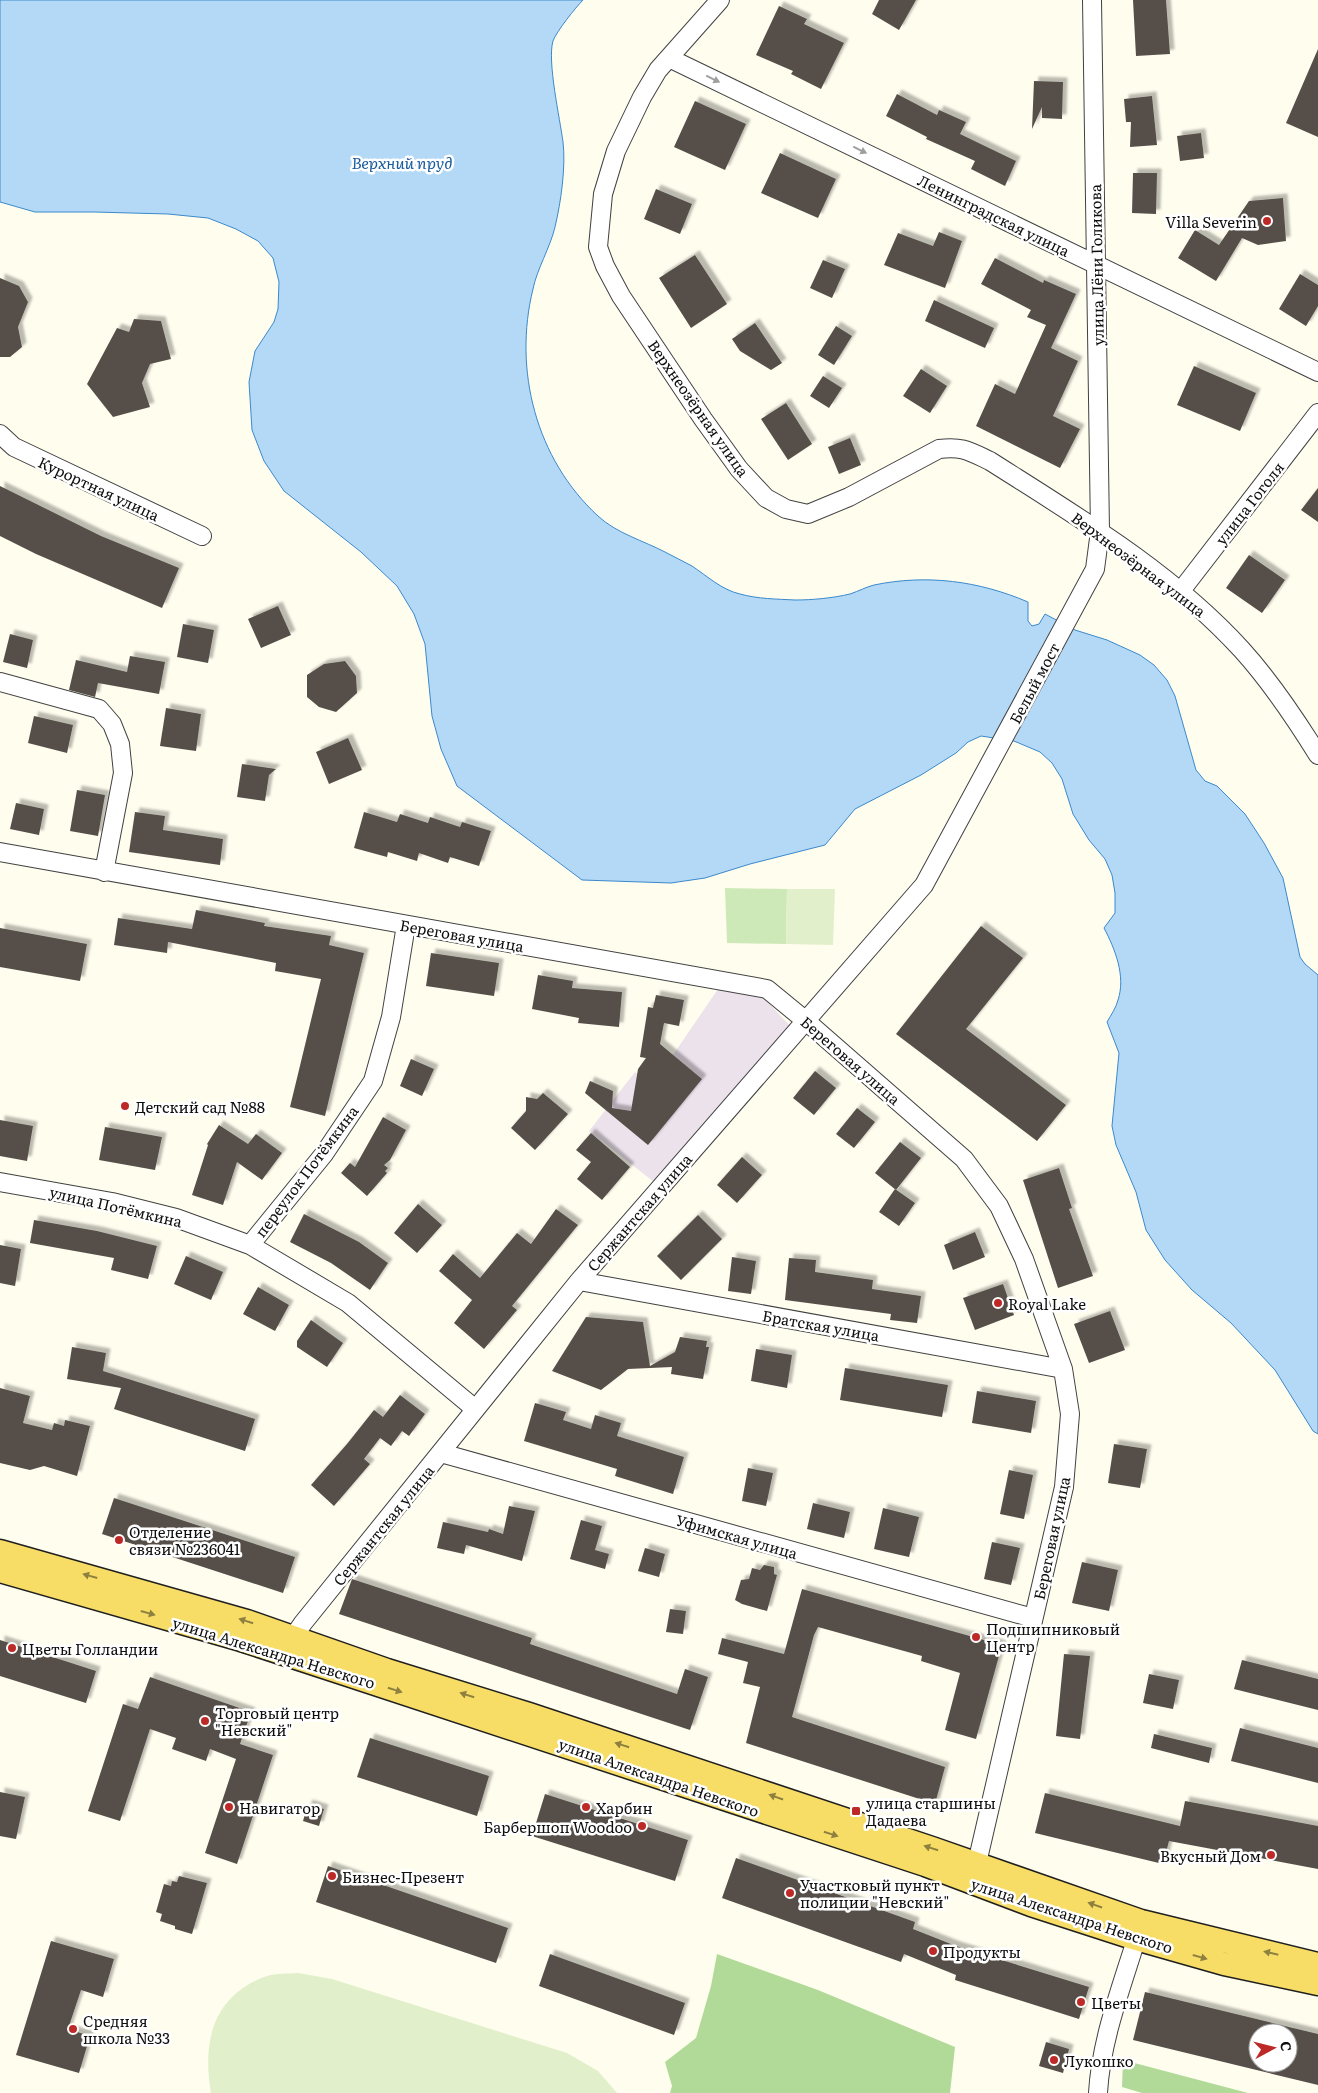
<svg xmlns="http://www.w3.org/2000/svg" width="1318" height="2093" viewBox="0 0 1318 2093" font-family="Literata,serif">
<style>
.industrial{fill:#ece2ec}
.green{fill:#cee9b8}
.forest{fill:#b1da98}
.pitch{fill:#e1f0ca}
.water{fill:#b3d9f6;stroke:#3b89cc}
.building{fill:#564f4a;fill-rule:evenodd;filter:url(#shadow)}
.lines{fill:none;stroke-linecap:round;stroke-linejoin:round}
.minor-casing{stroke:#414141;stroke-width:20}
.major-casing{stroke:#1f1f1f;stroke-width:25}
.minor{stroke:#fff;stroke-width:18}
.major{stroke:#f7dd66;stroke-width:22}
.oneway{fill:#9f9f9f}
.oneway2{fill:#8e803e}
.poi-dot{fill:#bd2926;stroke:#fff;stroke-width:2}
.labels{text-anchor:middle;dominant-baseline:central;stroke-width:5;stroke-linejoin:round;paint-order:stroke}
.street-label{font-size:15px;fill:#0e0e0e;stroke:#fff}
.poi-label{font-size:15px;fill:#0e0e0e;stroke:#fff;text-anchor:start}
.water-label{font-size:16px;font-style:italic;fill:#185b9f;stroke:#fff}
</style>
<defs>
<filter id="shadow"><feDropShadow dx="4.5" dy="-4.5" stdDeviation="1" flood-color="#0004"/></filter>
</defs>
<rect width="100%" height="100%" fill="#fffdee"/>
<path class="industrial" d="M718 989 762 996 791 1027 654 1182 589 1131 635 1072 649 1084 673 1055Z"/>
<path class="green" d="M725 888 787 889 786 944 727 943Z"/>
<path class="forest" d="M717 1954 818 1990 955 2047 950 2093H670L672 2086 665 2062 696 2038 711 1986Z
M1123 2060 1248 2093H1142L1122 2087Z"/>
<path class="pitch" d="M787 889H835L833 945 786 944Z
M298 1973 332 1979 567 2053 598 2071 617 2093H211C202 2041 213 1995 267 1976 276 1973 288 1974 298 1973Z"/>
<path class="water" d="M0 0H583C576 7 556 32 553 41 547 61 560 119 563 142 566 166 561 202 555 227 550 248 537 269 533 289 513 370 536 459 598 516 616 533 644 541 665 552 674 557 683 561 692 566 707 576 722 590 740 594 758 599 777 599 795 600 813 600 833 598 850 594 859 591 866 587 874 585 927 574 979 581 1028 602V621L1032 626 1039 624 1045 614 1075 630 1107 640 1140 655 1154 665 1167 680 1175 696 1196 770 1205 781 1217 786 1245 814 1264 843 1283 878 1300 957 1305 964 1318 975V1434L1313 1431 1275 1370 1231 1323 1192 1290 1165 1260 1146 1230 1136 1192 1116 1145 1112 1126 1119 1053 1107 1022C1111 1015 1116 1008 1118 1000 1126 976 1115 949 1104 928L1115 913V893L1112 875 1105 859 1089 840 1073 814 1062 779 1052 763 1040 752 1014 741 981 736 968 742 956 753 921 775 855 809 825 845 750 864 705 878 671 883 582 880 457 786 441 749 432 716 425 644 414 614 397 586 361 552 284 491 264 461 252 430 249 382 255 351 274 322 278 309 279 282 273 258 258 241 236 229 208 218 168 214 94 212H35L0 202Z"/>
<path class="building" d="M879 0H916L899 30 872 14Z
M1133 0H1166L1170 54 1136 56Z
M779 6 807 19 804 24 844 43 821 89 791 74 793 71 756 55Z
M1318 49V137L1286 123Z
M1034 81 1063 82 1062 119 1042 118V107L1032 129Z
M897 94 937 115 939 110 966 122 960 134 1016 161 1005 186 971 169 975 161 926 139 927 137 886 116Z
M1152 96 1157 145 1130 147 1131 122H1126L1124 99Z
M695 101 746 124 725 170 674 147Z
M1201 133 1204 158 1180 161 1177 136Z
M780 153 836 179 818 218 761 193Z
M1133 173H1157L1156 214 1132 213Z
M656 189 692 204 680 234 644 219Z
M1283 198 1286 241 1258 245 1242 238 1216 281 1178 258 1195 230 1219 245 1249 201Z
M939 232 962 241 945 288 884 265 898 233 933 246Z
M695 255 727 304 691 328 659 278Z
M995 258 1043 283 1044 280 1076 294 1051 348 1078 361 1053 416 1080 429 1060 468 976 426 995 384 1015 394 1046 325 1027 317 1031 310 981 284Z
M823 260 845 269 832 298 810 288Z
M1300 274 1318 285V306L1306 326 1279 309Z
M0 278 19 286 28 302 18 327 22 347 10 357H0Z
M934 300 994 328 985 348 925 321Z
M134 319 161 321 171 359 150 364 142 383 150 407 113 417 87 384 117 328 129 332Z
M755 323 782 363 771 370 740 351 732 339Z
M836 326 852 336 834 365 818 355Z
M1194 366 1256 393 1240 431 1177 405Z
M921 369 947 386 930 413 903 396Z
M823 376 842 388 829 408 810 396Z
M786 403 812 444 788 460 761 419Z
M850 438 861 465 839 474 828 447Z
M0 486 101 536 179 568 162 608 36 554 0 536Z
M1318 488V522L1301 510Z
M1249 555 1285 580 1262 613 1226 588Z
M278 606 291 635 261 648 248 619Z
M183 624 214 630 208 663 177 657Z
M10 634 33 640 27 668 3 662Z
M130 656 165 662 159 694 98 683 95 697 69 690 76 660 127 672Z
M345 661 356 676 357 693 336 712 319 707 307 697V675L324 664Z
M166 708 201 714 196 751 160 746Z
M34 716 73 725 67 753 28 743Z
M348 738 362 770 329 784 316 752Z
M242 764 276 769 269 775 265 801 237 797Z
M77 790 105 795 98 836 70 831Z
M16 803 44 809 39 835 10 829Z
M135 812 165 816 163 830 223 839 220 865 129 852Z
M364 812 397 822 400 814 428 823 430 817 460 827 462 822 491 831 479 866 450 857 448 863 419 853 417 861 388 852 387 857 354 848Z
M196 910 265 923 264 926 331 936 329 945 364 953 325 1116 290 1107 321 979 275 971 276 963 266 961 168 942 167 953 114 945 118 918 192 929Z
M981 926 1023 958 966 1029 1066 1105 1037 1141 896 1034Z
M0 928 87 944 80 981 0 967Z
M431 953 499 963 494 996 426 986Z
M538 975 573 981 572 988 622 992 619 1027 578 1023 579 1018 532 1009Z
M656 995 684 1000 679 1026 664 1023 660 1044 702 1079 648 1145 585 1093 590 1081 613 1091 612 1108 631 1111 638 1069 646 1058 640 1057 648 1007 653 1008Z
M411 1059 434 1069 422 1096 400 1086Z
M815 1071 836 1088 814 1115 793 1098Z
M543 1093 568 1114 535 1150 511 1128 526 1111V1097L537 1099Z
M857 1108 875 1122 854 1148 836 1134Z
M383 1117 406 1130 390 1160 384 1165 388 1168 385 1171 387 1173 367 1196 341 1173 350 1163 355 1167Z
M0 1120 33 1126 27 1161 0 1156Z
M219 1125 248 1144 256 1134 282 1153 262 1180 237 1162 223 1205 192 1195 208 1145 207 1144Z
M105 1127 162 1137 155 1170 99 1160Z
M591 1133 630 1167 602 1200 577 1179 591 1162 576 1150Z
M900 1142 921 1158 896 1190 875 1173Z
M742 1157 762 1175 737 1203 717 1185Z
M1059 1168 1072 1208 1069 1209 1093 1276 1058 1288 1023 1180Z
M895 1189 915 1203 899 1226 879 1212Z
M418 1204 442 1225 417 1253 394 1233Z
M556 1209 578 1225 512 1306 517 1310 484 1349 454 1323 472 1300 439 1271 453 1254 480 1278 517 1233 531 1244Z
M304 1214 359 1242 388 1263 370 1290 331 1263 290 1242Z
M698 1215 722 1239 681 1280 657 1256Z
M34 1220 97 1231 157 1246 148 1279 111 1270 114 1258 30 1243Z
M975 1232 985 1257 953 1270 944 1245Z
M0 1245 21 1249 15 1286 0 1283Z
M186 1256 223 1272 211 1300 174 1284Z
M732 1257 756 1261 751 1294 728 1291Z
M789 1258 816 1260 815 1272 873 1280 872 1289 921 1296 917 1323 890 1320 891 1314 785 1300Z
M1003 1284 1014 1315 975 1330 963 1298Z
M258 1287 289 1305 275 1331 243 1314Z
M1110 1311 1125 1350 1089 1363 1074 1324Z
M586 1317 643 1322 650 1366 675 1352 680 1337 707 1341 706 1347H709L703 1379 671 1374 672 1367 628 1369 601 1390 552 1371Z
M311 1320 343 1343 327 1367 297 1347V1341Z
M72 1347 106 1353 103 1371 255 1419 245 1451 114 1409 121 1388 67 1379Z
M756 1349 792 1355 787 1388 751 1381Z
M845 1368 948 1385 942 1417 840 1400Z
M0 1388 30 1396 23 1423 52 1430 54 1423 64 1426 65 1420 90 1426 77 1476 44 1466 30 1470 0 1463Z
M977 1391 1036 1401 1031 1433 972 1423Z
M400 1395 425 1414 409 1436 402 1431 391 1446 380 1438 364 1459 370 1464 334 1506 311 1485 347 1444 374 1410 383 1417Z
M535 1403 566 1412 563 1420 591 1429 595 1415 621 1423 617 1436 684 1457 673 1494 615 1476 617 1469 524 1441Z
M1114 1444 1147 1449 1140 1488 1108 1483Z
M748 1468 773 1473 766 1506 742 1501Z
M1009 1470 1033 1475 1024 1519 1000 1514Z
M114 1498 295 1557 283 1593 102 1534Z
M813 1503 850 1512 844 1538 807 1529Z
M509 1506 535 1511 522 1561 466 1545 464 1554 437 1548 443 1522 488 1532 489 1529 503 1534Z
M883 1508 919 1517 909 1557 874 1549Z
M581 1520 602 1526 595 1550 609 1554 605 1569 570 1559Z
M992 1542 1020 1548 1011 1585 984 1579Z
M645 1548 665 1554 659 1577 638 1571Z
M1082 1562 1118 1570 1109 1611 1072 1603Z
M764 1565 774 1567V1574L777 1575 767 1611 742 1604 735 1600 741 1580 749 1579 752 1568 760 1570Z
M352 1579 532 1638 530 1644 677 1694 685 1669 708 1677 690 1730 339 1614Z
M802 1589 1002 1645 976 1739 945 1730 960 1673 921 1661 922 1656 818 1627 814 1635 792 1717 945 1767 935 1804 746 1743 760 1687 743 1683 748 1662 718 1654 722 1638 784 1654Z
M670 1609 686 1611 683 1634 666 1632Z
M0 1640 96 1671 86 1703 0 1676Z
M1064 1654 1090 1656 1080 1739 1056 1736Z
M1242 1660 1318 1679V1710L1234 1689Z
M1149 1674 1179 1680 1173 1709 1143 1703Z
M150 1677 251 1712 240 1744 273 1755 237 1864 205 1853 236 1759 210 1749 206 1761 172 1749 176 1738 150 1729 120 1821 88 1811 123 1704 138 1709Z
M1240 1728 1318 1748V1783L1231 1761Z
M1154 1734 1212 1748 1209 1763 1151 1748Z
M370 1738 489 1776 477 1816 357 1777Z
M0 1792 25 1797 16 1839 0 1836Z
M1045 1793 1180 1826 1185 1801 1318 1826V1869L1169 1841 1163 1864 1035 1833Z
M545 1794 688 1840 675 1881 532 1836Z
M308 1804 324 1809 319 1826 303 1821Z
M736 1858 915 1922 913 1929 956 1946 1089 1987 1079 2019 955 1980 956 1975 904 1954 901 1962 722 1898Z
M328 1866 508 1928 496 1963 316 1902Z
M179 1876 207 1883 192 1934 175 1929V1926L160 1921 162 1914 156 1912 164 1884 171 1886 172 1881 177 1882Z
M51 1941 114 1959 103 1997 81 1990 68 2029 90 2036 79 2073 16 2055Z
M550 1954 685 2003 674 2035 539 1986Z
M1145 1992 1318 2034V2085L1133 2040ZM1258 2033H1288V2063H1258Z
M1046 2042 1069 2049 1063 2073 1039 2066Z"/>
<g class="lines">
<g class="minor-casing">
<path id="minor" d="M720 0 658 70 642 97 616 151 603 194 598 247 605 266 621 296 703 419 739 469 766 498 786 509 808 514 849 497 939 449C962 446 969 451 990 461 1078 517 1171 572 1242 650 1271 682 1295 718 1318 755
M669 58 1318 372
M0 434 14 447 202 536
M1180 592 1318 413
M0 682 99 709 112 724 120 744 123 773 104 872
M0 852 767 989 806 1021 964 1159 999 1206 1024 1259 1063 1369 1070 1414 1064 1487 977 1863
M0 1182 112 1202 176 1218 250 1245 348 1303 474 1408
M250 1245 324 1154 373 1081 391 1017 406 925
M579 1281 1063 1369
M441 1453 1033 1618
M287 1646 303 1623 579 1281 924 885 1095 569 1100 531 1092 0
M1098 2093C1101 2037 1124 1981 1140 1927"/>
</g>
<g class="major-casing">
<path id="major" d="M0 1551 247 1621 387 1670 529 1714 932 1848 1141 1921 1318 1964
M0 1571 241 1640 342 1673 925 1865 1031 1905 1136 1939 1224 1964 1318 1984"/>
</g>
<use href="#minor" class="minor"/>
<use href="#major" class="major"/>
</g>
<defs><path id="oneway-solid" d="M-6-.8H1V-3.2L6.5 0L1 3.2V.8H-6Z" transform="scale(1.25)"/></defs>
<g class="oneway">
<use href="#oneway-solid" transform="translate(713 79) rotate(26)"/>
<use href="#oneway-solid" transform="translate(860 150) rotate(26)"/>
</g>
<g class="oneway2">
<use href="#oneway-solid" transform="translate(90 1576) rotate(-164)"/>
<use href="#oneway-solid" transform="translate(148 1613) rotate(16)"/>
<use href="#oneway-solid" transform="translate(246 1621) rotate(-162)"/>
<use href="#oneway-solid" transform="translate(395 1690) rotate(18)"/>
<use href="#oneway-solid" transform="translate(467 1695) rotate(-163)"/>
<use href="#oneway-solid" transform="translate(622 1745) rotate(-162)"/>
<use href="#oneway-solid" transform="translate(776 1797) rotate(-161)"/>
<use href="#oneway-solid" transform="translate(831 1834) rotate(18)"/>
<use href="#oneway-solid" transform="translate(931 1848) rotate(-162)"/>
<use href="#oneway-solid" transform="translate(1095 1905) rotate(-161)"/>
<use href="#oneway-solid" transform="translate(1271 1953) rotate(-167)"/>
<use href="#oneway-solid" transform="translate(1200 1957) rotate(16)"/>
</g>
<g class="poi-dot">
<circle cx="1267" cy="221" r="5"/>
<circle cx="125" cy="1106" r="5"/>
<circle cx="998" cy="1303" r="5"/>
<circle cx="119" cy="1540" r="5"/>
<circle cx="976" cy="1637" r="5"/>
<circle cx="12" cy="1648" r="5"/>
<circle cx="205" cy="1721" r="5"/>
<circle cx="229" cy="1807" r="5"/>
<circle cx="586" cy="1807" r="5"/>
<rect x="851" y="1806" width="10" height="10" rx="2.5"/>
<circle cx="642" cy="1826" r="5"/>
<circle cx="1271" cy="1855" r="5"/>
<circle cx="332" cy="1876" r="5"/>
<circle cx="790" cy="1893" r="5"/>
<circle cx="933" cy="1951" r="5"/>
<circle cx="1081" cy="2002" r="5"/>
<circle cx="73" cy="2029" r="5"/>
<circle cx="1054" cy="2060" r="5"/>
</g>
<g class="labels">
<g class="street-label">
<text transform="translate(994 215) rotate(26)">Ленинградская улица</text>
<text transform="translate(1096 265) rotate(-91)">улица Лёни Голикова</text>
<text transform="translate(699 408) rotate(55)">Верхнеозёрная улица</text>
<text transform="translate(99 488) rotate(25)">Курортная улица</text>
<text transform="translate(1249 503) rotate(-52)">улица Гоголя</text>
<text transform="translate(1139 564) rotate(37)">Верхнеозёрная улица</text>
<text transform="translate(1034 683) rotate(-62)">Белый мост</text>
<text transform="translate(462 935) rotate(10)">Береговая улица</text>
<text transform="translate(851 1060) rotate(41)">Береговая улица</text>
<text transform="translate(306 1171) rotate(-53)">переулок Потёмкина</text>
<text transform="translate(116 1206) rotate(13)">улица Потёмкина</text>
<text transform="translate(639 1212) rotate(-49)">Сержантская улица</text>
<text transform="translate(821 1325) rotate(10)">Братская улица</text>
<text transform="translate(383 1525) rotate(-51)">Сержантская улица</text>
<text transform="translate(737 1536) rotate(16)">Уфимская улица</text>
<text transform="translate(1051 1538) rotate(-78)">Береговая улица</text>
<text transform="translate(274 1652) rotate(17)">улица Александра Невского</text>
<text transform="translate(659 1777) rotate(19)">улица Александра Невского</text>
<text transform="translate(1072 1915) rotate(18)">улица Александра Невского</text>
</g>
<g class="poi-label">
<text x="1257" y="221" text-anchor="end">Villa Severin</text>
<text x="135" y="1106">Детский сад №88</text>
<text x="1008" y="1303">Royal Lake</text>
<text x="129" y="1531">Отделение<tspan x="129" dy="17">связи №236041</tspan></text>
<text x="986" y="1628">Подшипниковый<tspan x="986" dy="17">Центр</tspan></text>
<text x="22" y="1648">Цветы Голландии</text>
<text x="215" y="1712">Торговый центр<tspan x="215" dy="17">"Невский"</tspan></text>
<text x="866" y="1802">улица старшины<tspan x="866" dy="17">Дадаева</tspan></text>
<text x="239" y="1807">Навигатор</text>
<text x="596" y="1807">Харбин</text>
<text x="632" y="1826" text-anchor="end">Барбершоп Woodoo</text>
<text x="1261" y="1855" text-anchor="end">Вкусный Дом</text>
<text x="342" y="1876">Бизнес-Презент</text>
<text x="800" y="1884">Участковый пункт<tspan x="800" dy="17">полиции "Невский"</tspan></text>
<text x="943" y="1951">Продукты</text>
<text x="1091" y="2002">Цветы</text>
<text x="83" y="2020">Средняя<tspan x="83" dy="17">школа №33</tspan></text>
<text x="1064" y="2060">Лукошко</text>
</g>
<g class="water-label">
<text x="402" y="162">Верхний пруд</text>
</g>
</g>
<g transform="translate(1273 2048) rotate(83)"><circle r="24" fill="#ffffff" stroke="#9f9f9f"/>
<path d="M0-4L9 19L0 12L-9 19Z" fill="#bd2926"/>
<text y="-8" font-size="14" font-weight="bold" text-anchor="middle" fill="#0e0e0e">С</text>
</g>
</svg>
